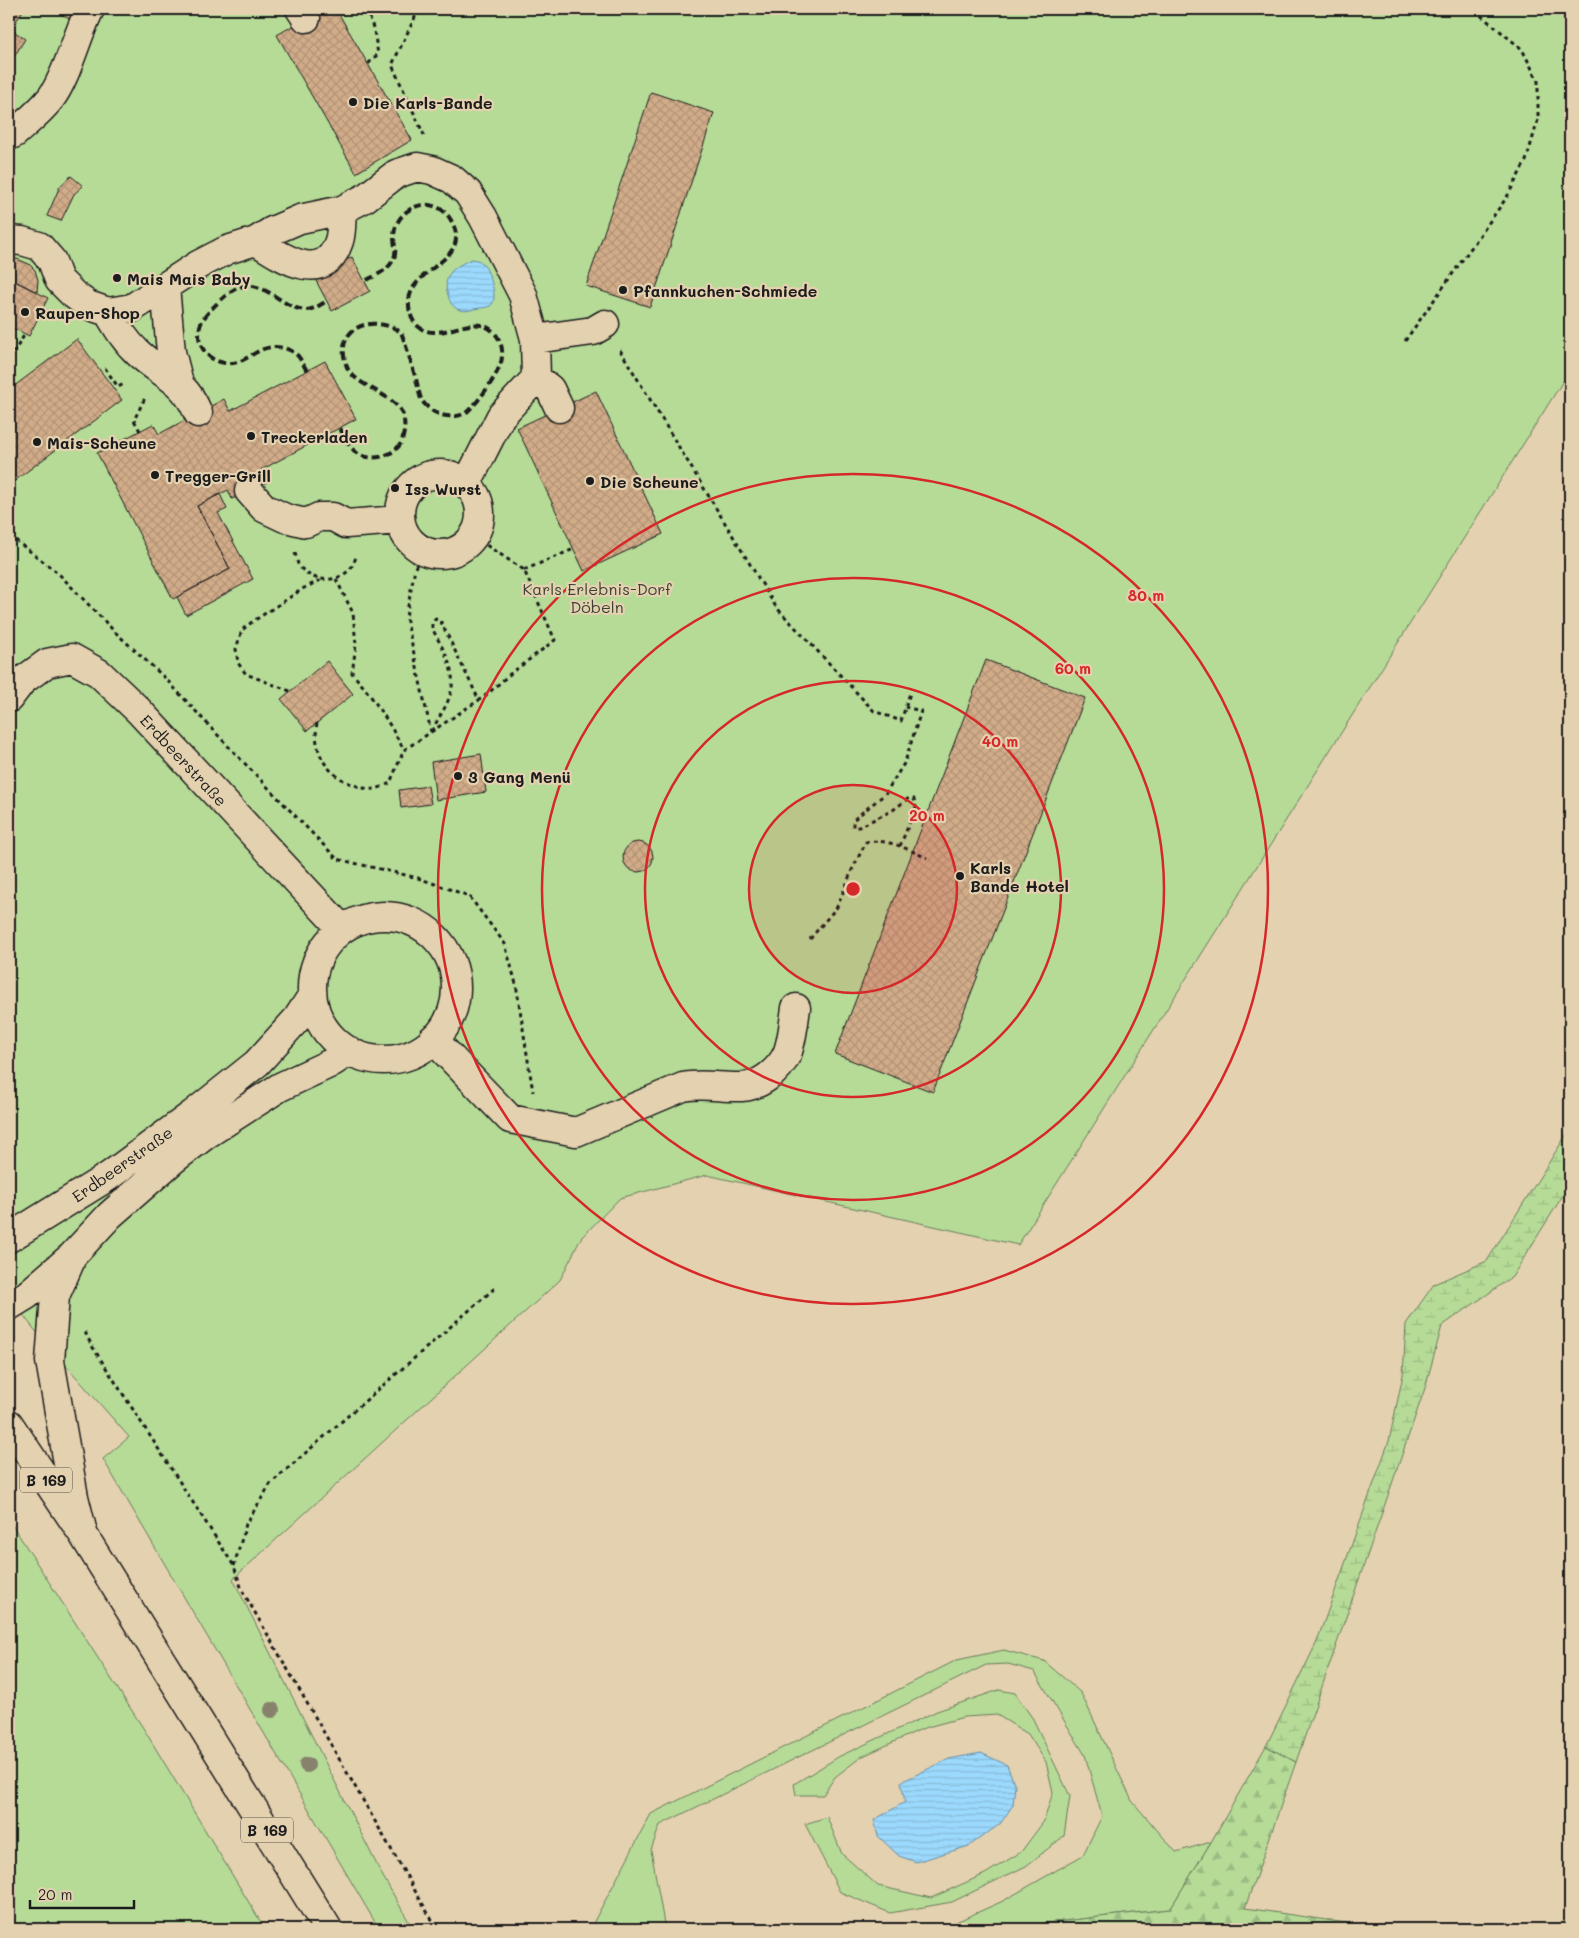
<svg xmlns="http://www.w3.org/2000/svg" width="1579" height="1938" viewBox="0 0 1579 1938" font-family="Mali,sans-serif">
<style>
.green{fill:#b5db97;stroke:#687c5a}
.forest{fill:url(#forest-firs);stroke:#687c5a}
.wetland{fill:url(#wetland-marsh);stroke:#687c5a}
.water{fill:url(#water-rules);stroke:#688da3}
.building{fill:url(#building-cross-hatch);stroke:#1c1c1c}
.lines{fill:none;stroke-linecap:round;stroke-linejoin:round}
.minor-casing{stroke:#1c1c1c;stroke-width:31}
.major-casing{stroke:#1c1c1c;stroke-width:31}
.path{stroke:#1c1c1c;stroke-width:3;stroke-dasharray:4 4;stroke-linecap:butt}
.minor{stroke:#e4d1af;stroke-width:28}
.major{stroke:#e4d1af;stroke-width:28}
.rail{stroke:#1c1c1c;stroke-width:4;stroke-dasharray:8 4;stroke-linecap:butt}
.tree{fill:#87826c}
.ring{fill:none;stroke:#d62828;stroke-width:2.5}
.poi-dot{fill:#1c1c1c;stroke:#e4d1af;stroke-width:2}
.labels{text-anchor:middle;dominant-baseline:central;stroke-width:4.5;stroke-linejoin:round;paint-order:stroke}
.shield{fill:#e4d1af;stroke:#585248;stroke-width:1}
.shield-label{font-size:15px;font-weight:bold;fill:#1c1c1c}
.poi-label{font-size:16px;font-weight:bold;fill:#1c1c1c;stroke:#e4d1af;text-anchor:start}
.park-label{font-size:16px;fill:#3b4235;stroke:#e4d1af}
.street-label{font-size:16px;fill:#1c1c1c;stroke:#e4d1af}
.centre{fill:#d62828;stroke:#e4d1af;stroke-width:2.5}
.ring-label{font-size:15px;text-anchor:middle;font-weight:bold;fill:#d62828;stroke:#e4d1af;stroke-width:4.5;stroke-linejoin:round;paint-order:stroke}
</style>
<defs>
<pattern id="forest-firs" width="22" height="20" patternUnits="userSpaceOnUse" patternTransform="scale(1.25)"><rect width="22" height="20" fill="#b5db97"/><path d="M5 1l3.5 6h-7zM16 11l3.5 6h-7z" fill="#9bbb82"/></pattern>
<pattern id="wetland-marsh" width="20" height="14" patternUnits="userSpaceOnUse" patternTransform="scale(1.25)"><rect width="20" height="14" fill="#b5db97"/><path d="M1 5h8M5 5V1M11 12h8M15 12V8" fill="none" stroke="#9bbb82"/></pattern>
<pattern id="water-rules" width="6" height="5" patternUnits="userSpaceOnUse" patternTransform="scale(1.25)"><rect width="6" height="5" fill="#9bd9fd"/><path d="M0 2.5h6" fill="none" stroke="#85bad8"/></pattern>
<pattern id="building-cross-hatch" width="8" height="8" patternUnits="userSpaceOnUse" patternTransform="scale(1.25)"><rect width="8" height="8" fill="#d1ac89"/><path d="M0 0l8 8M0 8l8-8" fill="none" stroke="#b39376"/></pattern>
</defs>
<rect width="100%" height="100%" fill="#e4d1af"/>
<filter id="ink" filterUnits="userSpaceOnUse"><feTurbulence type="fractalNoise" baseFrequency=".02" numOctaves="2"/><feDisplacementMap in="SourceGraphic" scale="10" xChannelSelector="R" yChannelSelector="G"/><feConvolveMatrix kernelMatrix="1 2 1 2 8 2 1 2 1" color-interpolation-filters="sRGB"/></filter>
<g filter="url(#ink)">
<path class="green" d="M9 9H1570V370L1018 1245 707 1175 620 1198 581 1238 560 1280 233 1579 381 1873 413 1929H379L103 1459 129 1437 34 1329 9 1297Z
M9 1520 145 1731 265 1929H9Z
M1004 1650 1044 1661 1081 1693 1132 1801 1176 1852 1211 1842 1170 1909 993 1929H927L947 1926 1003 1901 1083 1855 1102 1816 1085 1755 1034 1671 1008 1664 986 1665 660 1825 651 1850 665 1929H590L651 1814 957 1660Z
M999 1690 1015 1693 1033 1719 1070 1796 1064 1836 1026 1866 952 1902 890 1913 840 1892 805 1824 827 1817 842 1854 878 1886 931 1898 985 1874 1021 1852 1044 1821 1053 1792 1046 1762 1028 1734 997 1715 964 1717 924 1728 861 1757 835 1777 823 1795H796L794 1784 840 1756 937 1711Z"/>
<path class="forest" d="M1266 1746 1296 1762 1245 1908 1387 1929H993L1170 1909 1211 1842Z"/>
<path class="wetland" d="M1570 1129V1184L1512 1277 1442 1326 1425 1388 1296 1762 1266 1746 1316 1644 1389 1441 1403 1375 1406 1324 1434 1284 1487 1261Z"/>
<path class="water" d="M472 259C476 260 480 260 483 264 489 271 500 300 490 306 486 308 479 308 474 309 468 311 461 312 456 308 451 305 449 300 448 295 441 275 455 266 472 259Z
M981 1753 1007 1765 1015 1785 1013 1805 1000 1824 969 1846 916 1862 899 1856 878 1836 874 1820 905 1802 901 1782 949 1759Z"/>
<path class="building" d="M9 9H24L11 29 9 28Z
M53 9H78L71 20Z
M322 9H336L412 140 356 173 277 35Z
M9 28 25 39 9 65Z
M651 92 714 113 650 307 586 286Z
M71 176 83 186 74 194 61 221 47 216 60 186Z
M352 257 370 291 332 311 314 277Z
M17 259 29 264 35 270 38 280 37 292 9 278V261Z
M9 278 48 298 29 336 9 326Z
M77 339 122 400 9 485V390Z
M325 361 356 419 261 470 267 482 232 499 228 490 197 506 230 569 173 599 97 453 153 424 159 434 224 399 230 411Z
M596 391 663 534 584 571 517 428Z
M220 494 227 509 218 513 253 579 186 615 177 597 230 569 197 506Z
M986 660 1085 698 933 1092 835 1054Z
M327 661 353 694 307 731 281 699Z
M481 754 486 792 436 800 431 762Z
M428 786 431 804 401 808 399 790Z
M623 857a15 15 0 1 1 30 0a15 15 0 1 1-30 0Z"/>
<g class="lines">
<g class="minor-casing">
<path id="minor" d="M300 9 306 18
M9 136 15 133C27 122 41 111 51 98 67 77 77 34 90 9
M9 240 22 241 39 246 52 261 59 280 73 294 88 305 108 312 132 308 198 265 227 250 256 241 272 231 300 219 342 210 365 198 396 174 417 167 432 170 452 179 468 193 483 217 523 295 535 339 536 378 501 416 467 483
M256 241C281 257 324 287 339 241 342 232 341 220 342 210
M165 287 171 352 179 383
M108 312C117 327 125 341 138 353 163 376 184 379 198 413
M535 339 593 331 605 324
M536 378 550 389 559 408
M400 514a40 40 0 1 1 80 0a40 40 0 1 1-80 0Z
M249 491 264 508 285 518 306 523 319 517H333L346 524 400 520
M9 698 22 681 47 663 72 658 99 673 138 710 342 929
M312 988a72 72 0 1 1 144 0a72 72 0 1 1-144 0Z
M433 1039 510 1119 576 1132 683 1087C703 1083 722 1088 742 1087 760 1086 779 1071 787 1054 792 1042 794 1021 796 1008
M9 1238 109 1176 193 1114 257 1063 297 1019 312 996
M70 1262 55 1296 50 1361 74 1497 83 1533
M9 1306 27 1295 72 1256 110 1215 173 1160 207 1134 280 1087 331 1063 350 1051"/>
</g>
<g class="major-casing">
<path id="major" d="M9 1424 84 1536 328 1929"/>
</g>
<path class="path" d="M367 9 374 31 378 54 368 64
M419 9 392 65 424 135
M1405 341 1507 197 1526 161 1538 120V81L1522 49 1473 9
M620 350 776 607 874 711 901 721 910 693
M9 360 25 334
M105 368 118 387 126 383
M140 431 134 420 145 398
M9 535 58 573 115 632 165 678 227 745 337 859 418 878 469 896 505 944 516 984 533 1092
M295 553C296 556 297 561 298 564 309 582 336 585 350 569 353 566 355 559 357 555
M524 570 574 549
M336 579 353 613 356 645 352 673C374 698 388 721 404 750
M290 691 246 674 238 663 236 649 242 630 252 622 304 588 321 580
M317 723C313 749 324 772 349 783 357 786 367 790 375 789 380 788 386 785 390 783L404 750
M432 731C438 718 448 705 451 692 457 669 442 648 432 628V623L435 619 440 620 479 700
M431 732 485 696 510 674 555 640 524 570 474 537
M404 750 431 732 406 617 415 568 423 551
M900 846 916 807 914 799 909 798 893 810 859 827H853V820L885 794 905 762 921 711 905 707
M810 939 837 907 852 870 866 842C888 838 907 849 927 858
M85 1332 92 1346 234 1566 242 1590 437 1929
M234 1566 246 1524 271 1483 496 1287"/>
<use href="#minor" class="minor"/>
<use href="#major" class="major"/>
<path class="rail" d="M307 371C304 366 301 359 297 355 288 346 271 345 261 350 248 356 240 365 225 363 205 361 193 340 202 321 207 312 226 294 235 289 262 275 281 309 306 310 313 310 320 305 327 301
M340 428C344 436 349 447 357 453 370 462 393 457 401 443 404 436 405 427 404 420 402 395 354 387 347 367 332 328 371 313 401 332 407 348 411 363 416 379 418 386 419 395 422 401 428 409 437 415 447 416 455 417 462 416 468 411 479 401 501 372 502 357 503 350 501 342 497 336 477 308 445 342 422 329 412 324 408 311 409 300 413 266 472 261 452 222 447 212 440 207 429 205 411 203 394 218 394 237 394 246 398 253 392 262 386 272 374 276 365 281"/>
</g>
<g class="tree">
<circle cx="272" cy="1710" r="8"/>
<circle cx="307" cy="1765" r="8"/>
</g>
</g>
<circle cx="853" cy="889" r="104" fill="#d62828" fill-opacity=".12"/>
<g class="ring">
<circle cx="853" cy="889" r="104"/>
<circle cx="853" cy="889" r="208"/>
<circle cx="853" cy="889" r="311"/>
<circle cx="853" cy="889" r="415"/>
</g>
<g class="poi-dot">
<circle cx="353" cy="102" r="5"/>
<circle cx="117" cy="278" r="5"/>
<circle cx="623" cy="290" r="5"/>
<circle cx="25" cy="312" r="5"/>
<circle cx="251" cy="436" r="5"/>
<circle cx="37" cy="442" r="5"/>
<circle cx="155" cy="475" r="5"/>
<circle cx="590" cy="481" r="5"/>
<circle cx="395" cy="488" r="5"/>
<circle cx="458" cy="776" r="5"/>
<circle cx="960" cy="876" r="5"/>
</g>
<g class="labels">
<g class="shield">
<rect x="20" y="1467.5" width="52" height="25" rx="4"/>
<rect x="241" y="1817.5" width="52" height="25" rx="4"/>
</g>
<g class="shield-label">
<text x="46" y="1480">B 169</text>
<text x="267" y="1830">B 169</text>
</g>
<g class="poi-label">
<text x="363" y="102">Die Karls-Bande</text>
<text x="127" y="278">Mais Mais Baby</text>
<text x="633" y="290">Pfannkuchen-Schmiede</text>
<text x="35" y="312">Raupen-Shop</text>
<text x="261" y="436">Treckerladen</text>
<text x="47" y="442">Mais-Scheune</text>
<text x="165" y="475">Tregger-Grill</text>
<text x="600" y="481">Die Scheune</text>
<text x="405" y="488">Iss Wurst</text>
<text x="468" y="776">3 Gang Menü</text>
<text x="970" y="867">Karls<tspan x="970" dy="18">Bande Hotel</tspan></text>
</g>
<g class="park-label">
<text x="597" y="588">Karls Erlebnis-Dorf<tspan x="597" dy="18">Döbeln</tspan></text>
</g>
<g class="street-label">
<text transform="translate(184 760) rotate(47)">Erdbeerstraße</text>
<text transform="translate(122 1164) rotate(-35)">Erdbeerstraße</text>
</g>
</g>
<circle cx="853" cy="889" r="8" class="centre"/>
<g class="ring-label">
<text x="1146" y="601">80 m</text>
<text x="1073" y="674">60 m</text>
<text x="1000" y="747">40 m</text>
<text x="927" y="821">20 m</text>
</g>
<rect width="1579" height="1938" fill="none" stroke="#e4d1af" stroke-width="30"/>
<rect x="15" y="15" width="1549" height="1908" fill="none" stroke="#1c1c1c" stroke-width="2" filter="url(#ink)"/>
<path d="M30 1900v8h104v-8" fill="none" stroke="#1c1c1c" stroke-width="2.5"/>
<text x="38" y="1900" font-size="15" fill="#1c1c1c" stroke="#e4d1af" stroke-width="4" paint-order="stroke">20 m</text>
</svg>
